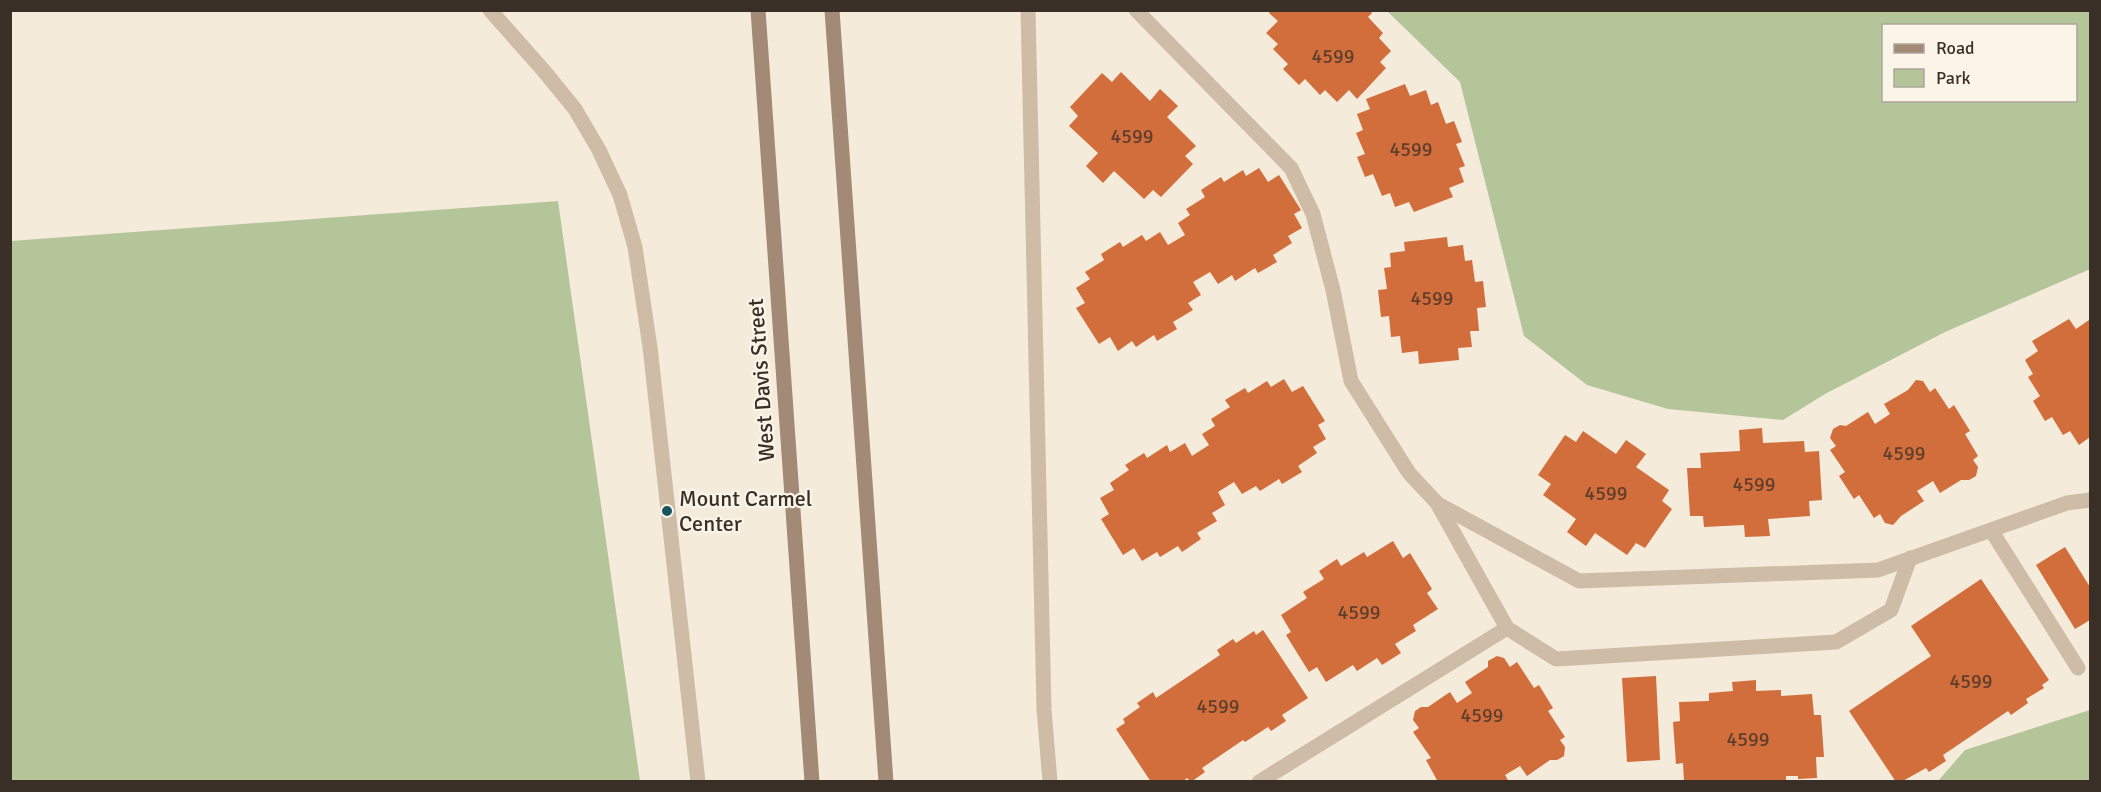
<svg xmlns="http://www.w3.org/2000/svg" width="2101" height="792" viewBox="0 0 2101 792" font-family="Signika,sans-serif">
<style>
.green{fill:#b3c599;fill-rule:evenodd}
.building{fill:#d26d3c}
.lines{fill:none;stroke-linecap:round;stroke-linejoin:round}
.lane{stroke:#cebca6;stroke-width:15}
.secondary{stroke:#a28a77;stroke-width:15}
.poi-dot{fill:#18555f;stroke:#fbf4e8;stroke-width:2}
.labels{text-anchor:middle;dominant-baseline:central;stroke-width:4.5;stroke-linejoin:round;paint-order:stroke}
.number-label{font-size:20px;fill:#5f3e2c}
.street-label{font-size:22px;fill:#392f27;stroke:#fbf4e8}
.poi-label{font-size:22px;fill:#392f27;stroke:#fbf4e8;text-anchor:start}
</style>
<rect width="100%" height="100%" fill="#f5ebdb"/>
<path class="green" d="M1387 11H2090V270H2088L1945 332 1825 394 1783 420 1668 409 1587 385 1524 336 1460 82ZM1884 26H2076V100H1884Z
M558 201 640 781H11V241Z
M2090 710V781H1938L1965 750Z"/>
<path class="building" d="M1271 10H1370L1372 13 1368 17 1383 33 1379 38 1391 51 1380 62 1386 68 1357 99 1349 90 1337 102 1325 90 1320 95 1305 79 1299 85 1283 69 1288 64 1273 49 1278 44 1266 33 1278 21 1269 13Z
M1121 72 1150 101 1160 89 1178 106 1167 117 1196 146 1185 156 1193 164 1161 197 1153 190 1144 199 1114 171 1103 183 1086 166 1098 153 1069 126 1078 116 1070 107 1102 73 1112 82Z
M1405 84 1410 96 1426 90 1431 105 1438 102 1446 124 1454 121 1462 142 1456 144 1465 166 1459 168 1464 182 1449 188 1453 197 1414 212 1409 202 1395 207 1390 193 1382 196 1373 174 1365 177 1357 157 1365 154 1356 133 1363 130 1357 114 1370 109 1366 99Z
M1259 168 1268 182 1279 175 1301 210 1294 214 1302 228 1288 236 1292 243 1273 255 1277 262 1258 273 1255 268 1235 281 1232 275 1218 284 1210 272 1193 282 1201 295 1188 303 1193 310 1173 322 1177 329 1157 341 1154 335 1136 347 1132 341 1118 351 1110 337 1099 344 1076 308 1085 303 1076 288 1090 279 1085 272 1104 260 1101 254 1120 242 1123 247 1142 235 1146 241 1160 232 1168 245 1185 235 1178 223 1190 215 1186 209 1205 197 1201 190 1221 177 1224 182 1243 170 1246 176Z
M1447 237 1448 247 1463 245 1465 261 1472 260 1475 282 1483 281 1486 307 1477 308 1479 331H1470L1472 347 1458 348 1459 360 1419 364 1418 351 1402 353 1400 336 1391 337 1389 316 1381 317 1378 290 1387 289 1384 268 1391 267 1390 253 1405 251 1404 242Z
M2069 319 2076 329 2089 320 2090 322V437L2079 445 2070 431 2063 435 2052 417 2045 421 2033 401 2040 396 2028 377 2033 374 2025 360 2038 351 2032 341Z
M1284 379 1292 392 1303 386 1325 421 1318 425 1326 439 1313 447 1317 453 1298 466 1302 472 1282 484 1279 479 1260 491 1256 486 1242 494 1234 482 1218 492 1225 505 1212 513 1217 521 1197 533 1201 539 1182 552 1178 546 1160 557 1157 552 1142 561 1134 548 1123 555 1101 519 1109 514 1100 498 1114 490 1110 483 1129 470 1125 465 1144 453 1147 458 1167 445 1170 452 1185 443 1192 456 1209 445 1202 434 1215 426 1211 419 1230 407 1225 400 1245 388 1248 393 1267 381 1271 387Z
M1916 380 1923 381 1930 392 1935 388 1949 409 1954 405 1970 431 1965 434 1978 456 1973 460 1978 467 1976 476 1969 480H1961L1940 493 1933 481 1917 491 1924 501 1901 516 1893 525 1885 523 1880 514 1874 518 1859 495 1854 499 1839 476 1845 472 1830 450 1836 446 1830 438 1833 429 1840 425 1846 426 1868 412 1875 424 1890 414 1884 404 1908 390Z
M1762 428 1763 443 1804 441 1805 452 1819 451 1822 500 1809 501 1810 516 1768 519 1770 536 1745 537 1744 525 1704 527 1703 516H1690L1687 468H1701L1700 453 1740 451 1739 430Z
M1583 431 1616 454 1626 440 1646 454 1636 467 1669 490 1662 501 1672 509 1645 548 1636 543 1627 555 1595 533 1586 546 1567 532 1576 519 1543 495 1551 484 1538 475 1565 435 1576 442Z
M1393 541 1403 558 1410 553 1432 589 1427 593 1438 609 1413 625 1416 631 1395 644 1401 653 1382 665 1377 658 1357 671 1353 665 1326 682 1317 667 1309 672 1286 635 1291 632 1281 615 1307 598 1303 592 1324 579 1319 571 1337 559 1341 566 1364 552 1367 557Z
M2065 547 2090 587V620L2075 629 2036 565Z
M1981 579 2049 680 2042 685 2044 688 2026 699 2028 703 2011 715 2008 711 1943 755 1946 761 1929 772 1926 768 1901 782H1896L1849 711 1931 656 1911 626Z
M1263 630 1308 698 1282 715 1286 721 1271 731 1268 727 1245 742 1243 740 1202 768 1205 772 1191 782 1187 778 1182 782H1151L1116 729 1125 723 1123 719 1140 707 1137 703 1153 692 1156 698 1220 655 1217 650 1233 639 1236 643 1254 631 1256 635Z
M1497 656 1504 658 1510 667 1517 662 1534 688 1539 685 1553 708 1548 711 1565 737 1560 740 1565 747 1564 756 1557 760H1550L1527 776 1520 766 1505 775 1509 782H1438L1426 760 1431 758 1413 732 1419 728 1413 720 1415 711 1421 707H1428L1450 692 1457 703 1472 693 1465 682 1488 667V661Z
M1656 676 1660 760 1627 762 1622 678Z
M1756 680V691L1781 690V696L1812 694 1814 715H1821L1824 757H1816L1817 778 1798 779V776H1786V782H1684L1683 763 1676 764 1673 722 1680 721 1679 702 1709 701V693L1733 691 1732 682Z"/>
<g class="lines">
<path class="lane" d="M490 10 544 71 575 109 599 150 620 195 635 247 650 347 698 782
M1028 10 1044 709 1050 782
M1136 10 1291 168 1313 214 1333 290 1351 381 1409 473 1437 503 1507 628 1259 782
M1438 504 1579 581 1878 570 2067 503 2090 500
M1991 530 2078 668
M1507 628 1556 659 1836 642 1891 610 1910 558"/>
<path class="secondary" d="M758 10 812 782
M832 10 886 782"/>
</g>
<circle class="poi-dot" cx="667" cy="511" r="6"/>
<g class="labels">
<g class="number-label">
<text x="1333" y="56">4599</text>
<text x="1132" y="136">4599</text>
<text x="1411" y="149">4599</text>
<text x="1432" y="298">4599</text>
<text x="1904" y="453">4599</text>
<text x="1754" y="484">4599</text>
<text x="1606" y="493">4599</text>
<text x="1359" y="612">4599</text>
<text x="1971" y="681">4599</text>
<text x="1218" y="706">4599</text>
<text x="1482" y="715">4599</text>
<text x="1748" y="739">4599</text>
</g>
<g class="street-label">
<text transform="translate(761 380) rotate(-94)">West Davis Street</text>
</g>
<g class="poi-label">
<text x="679" y="498">Mount Carmel<tspan x="679" dy="25">Center</tspan></text>
</g>
</g>
<rect width="2101" height="792" fill="none" stroke="#392f27" stroke-width="24"/>
<rect x="1882" y="24" width="195" height="78" fill="#fbf4e8" stroke="#ada59b" stroke-width="1.5"/>
<rect x="1894" y="44" width="30" height="9" fill="#a28a77" stroke="#ada59b" stroke-width="1.5"/>
<text x="1936" y="54" font-size="18" fill="#392f27">Road</text>
<rect x="1894" y="69" width="30" height="18" fill="#b3c599" stroke="#ada59b" stroke-width="1.5"/>
<text x="1936" y="84" font-size="18" fill="#392f27">Park</text>
</svg>
